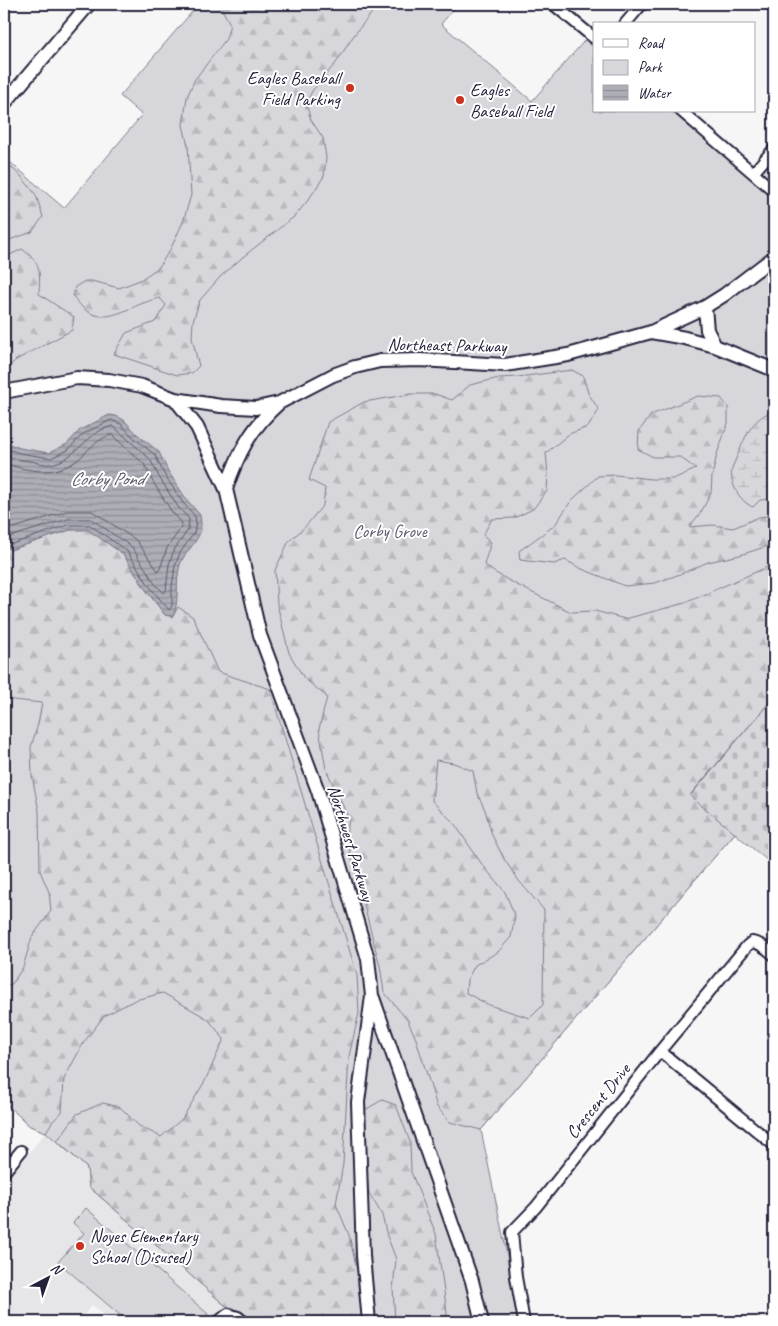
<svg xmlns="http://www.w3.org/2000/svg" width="778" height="1326" viewBox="0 0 778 1326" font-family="Caveat,sans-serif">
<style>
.built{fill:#e6e6e9}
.green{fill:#d7d7db;stroke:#7c7c8b}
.forest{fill:url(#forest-firs);stroke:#7c7c8b;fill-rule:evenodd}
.wetland{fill:url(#wetland-marsh);stroke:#7c7c8b}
.cemetery{fill:url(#cemetery-stones);stroke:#7c7c8b}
.water{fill:url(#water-rules);stroke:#767685}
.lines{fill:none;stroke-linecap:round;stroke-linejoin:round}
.shore{stroke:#5a5a6d;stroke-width:1}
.minor-casing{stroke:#22223b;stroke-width:14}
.tertiary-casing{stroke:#22223b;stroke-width:16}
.minor{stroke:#fff;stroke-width:10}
.tertiary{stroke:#fff;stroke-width:12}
.poi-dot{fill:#c8321e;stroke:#fff;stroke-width:2}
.labels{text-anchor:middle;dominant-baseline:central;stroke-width:4;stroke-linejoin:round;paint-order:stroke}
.poi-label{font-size:18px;fill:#22223b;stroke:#fff;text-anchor:start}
.street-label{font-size:18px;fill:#22223b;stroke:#fff}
.park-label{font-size:18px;fill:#58586b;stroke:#fff}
.water-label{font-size:19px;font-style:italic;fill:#5a5a6d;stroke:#fff}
</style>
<defs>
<pattern id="forest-firs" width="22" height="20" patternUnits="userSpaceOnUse" patternTransform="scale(1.25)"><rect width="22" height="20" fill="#d7d7db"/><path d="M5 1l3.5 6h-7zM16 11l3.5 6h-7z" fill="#b8b8bd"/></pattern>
<pattern id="wetland-marsh" width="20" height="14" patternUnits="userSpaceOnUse" patternTransform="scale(1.25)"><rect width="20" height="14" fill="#d7d7db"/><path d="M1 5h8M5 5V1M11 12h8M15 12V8" fill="none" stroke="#b8b8bd"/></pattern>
<pattern id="cemetery-stones" width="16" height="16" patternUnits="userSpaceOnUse" patternTransform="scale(1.25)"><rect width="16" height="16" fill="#d7d7db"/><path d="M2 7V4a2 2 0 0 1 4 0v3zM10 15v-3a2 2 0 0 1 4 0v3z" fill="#b8b8bd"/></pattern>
<pattern id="water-rules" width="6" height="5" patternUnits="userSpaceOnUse" patternTransform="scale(1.25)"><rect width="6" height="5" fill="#aeaeb7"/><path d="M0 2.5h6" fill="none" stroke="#8d8d96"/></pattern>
</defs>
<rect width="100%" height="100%" fill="#f6f6f7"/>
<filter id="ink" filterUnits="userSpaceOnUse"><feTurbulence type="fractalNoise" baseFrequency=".02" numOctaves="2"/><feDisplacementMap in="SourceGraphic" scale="10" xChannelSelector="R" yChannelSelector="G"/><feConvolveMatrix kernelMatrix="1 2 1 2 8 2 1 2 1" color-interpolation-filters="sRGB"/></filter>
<g filter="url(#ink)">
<path class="built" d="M46 1132 87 1168 89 1187 226 1306 212 1322H112L92 1305 78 1322H4V1182Z"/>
<path class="green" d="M195 4H458L441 24 532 101 585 40 594 48V111H671L754 181 774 158V697L690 795 735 833 481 1130 506 1250 519 1322H251L234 1308 226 1306 89 1187 87 1168 46 1132 30 1126 4 1102V157L64 208 142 115 120 96 197 6Z
M86 1208 208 1314 201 1322H128L58 1262 84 1233 73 1223Z"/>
<path class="forest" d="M219 4H379L354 35 336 63 312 91 306 104 311 120 323 138 326 158 324 176 309 199 295 216 244 256 220 277 200 300 193 321 192 338 199 366 192 373 177 375 114 354 126 333 155 322 166 305 160 298C125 305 100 336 73 296L75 287 85 281H92L119 288 140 280 159 267 171 248 183 222 191 195 188 146 183 125 187 97 195 79 226 39 230 24Z
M4 161 21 176 36 195 43 217 32 232 4 242Z
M22 249C42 263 40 273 39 294L74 317 72 330 16 360 4 371V258Z
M572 370 583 376 588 393 599 410 588 427 569 434 546 453 548 474 547 491 533 509 514 518 492 519 483 535 491 542 484 564 494 572 517 585 571 612 595 611 625 619 685 603 774 564V697L690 795 735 833 481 1130 450 1122 437 1107 416 1039 408 1021 384 992 380 966 346 837 349 819 326 769 319 729 327 697 304 678 289 653 277 604 275 570 289 541 305 527 323 505 325 488 309 480 328 422 364 402 411 394H435L452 400 470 385 499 378 518 377ZM436 760 454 763 473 771 477 793 485 810 492 835 504 859 519 881 544 910 543 1005 530 1018 489 1005 466 993 467 980 475 965 498 952 511 937 515 916 505 892 481 863 454 823 432 801Z
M698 396 721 398 728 407V423L717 454 712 476 711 493 701 512 689 527 713 525 733 528 759 517 774 515V544L740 555 708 562 683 573 655 583 625 586 582 569 565 560 554 564 520 560 519 551 555 525 571 501 598 476 616 475 651 479H673L696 469 680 457H653L638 449 639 431 651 415Z
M88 529 123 554 146 590 165 615 173 616 178 607 193 617 218 672 270 689 357 975 359 1013 349 1056 343 1164 336 1204 349 1235 359 1279 364 1322H251L234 1308 226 1306 89 1187 87 1168 57 1141 77 1114 103 1103 120 1107 139 1126 161 1137 182 1119 205 1081 224 1039 208 1019 163 993 135 1000 104 1016 84 1042 64 1079 62 1112 52 1122 46 1132 30 1126 4 1102V986L12 984 23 967 32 937 51 911 49 892 40 871 39 811 32 776 31 747 38 724 42 703 4 699V544L10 550 70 530Z
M382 1100 396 1105 410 1142 411 1172 436 1234 447 1313 445 1322H395L393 1288 396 1259 387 1236 382 1215 369 1193 364 1156 365 1110Z"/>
<path class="wetland" d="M774 411V499L760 500 753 507C740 502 729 483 732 469 733 464 736 459 738 454 746 435 753 417 774 411Z"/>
<path class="cemetery" d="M774 697V866L690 796Z"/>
<path class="water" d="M109 415 116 416 124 420 137 434 159 452 168 471 187 500 200 515C201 521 202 529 199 535 194 546 184 553 180 565 175 582 180 600 173 617L165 615 146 590 123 554 88 530H70L10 550 4 544V442L20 448 49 453 67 444 80 430Z"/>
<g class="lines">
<path class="shore" d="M4 448 19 453 51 458 68 450 83 434 111 420 121 424 134 438 155 455 164 474 183 503 195 516 196 523 194 533 180 553 175 566 172 587V606L169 610 150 587 127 551 90 525H68L12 544 4 541
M4 455C12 459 21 460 30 461 37 462 44 465 50 464 74 462 88 430 113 426L150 459 159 477 178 507 189 519 188 530 174 550 169 564 166 591 164 593 155 584 132 547 91 519H68L13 536 4 534
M4 463C29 472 59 477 81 457 90 448 99 438 112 435L144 464 153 482 172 512 182 523 181 528 167 548 160 569 158 571 136 540 92 511H67L14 528 4 527"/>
<g class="minor-casing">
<path id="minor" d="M553 4 594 38
M625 24 642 4
M681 111 774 191
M753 173 774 149
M660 1051 774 1145
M4 1172 21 1151
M218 1322 228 1314 238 1317 244 1322
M524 1322 516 1277 512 1232 536 1207 660 1051 747 946 752 942C761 943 767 949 774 955"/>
</g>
<g class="tertiary-casing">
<path id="tertiary" d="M4 104 89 4
M705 307 707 330 715 346
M651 332 705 307 724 295 774 257
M4 392 77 378 109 380 142 386 175 399 221 406 256 408 279 403 333 375 355 367 380 361 420 360 505 365 568 355 651 332 685 338 715 346 774 370
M175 399 197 427 226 489 260 635 318 791 368 959 372 996 358 1102 363 1256 369 1322
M226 489C238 453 251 428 279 403
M373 998 472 1281 482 1322"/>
</g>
<use href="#minor" class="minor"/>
<use href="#tertiary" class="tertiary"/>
</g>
</g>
<g class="poi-dot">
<circle cx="350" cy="88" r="5"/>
<circle cx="460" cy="100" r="5"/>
<circle cx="80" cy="1246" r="5"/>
</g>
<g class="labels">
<g class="poi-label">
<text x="340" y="78" text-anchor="end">Eagles Baseball<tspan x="340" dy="21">Field Parking</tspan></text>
<text x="470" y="90">Eagles<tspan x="470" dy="21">Baseball Field</tspan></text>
<text x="90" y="1236">Noyes Elementary<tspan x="90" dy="21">School (Disused)</tspan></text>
</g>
<g class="street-label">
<text transform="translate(447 345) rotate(1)">Northeast Parkway</text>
<text transform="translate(351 843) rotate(73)">Northwest Parkway</text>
<text transform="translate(598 1101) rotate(-51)">Crescent Drive</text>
</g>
<g class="park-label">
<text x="390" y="531">Corby Grove</text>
</g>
<g class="water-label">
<text x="107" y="479">Corby Pond</text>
</g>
</g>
<rect width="778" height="1326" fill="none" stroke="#fff" stroke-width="20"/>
<rect x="10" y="10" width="758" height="1306" fill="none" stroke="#22223b" stroke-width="2" filter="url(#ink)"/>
<rect x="593" y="22" width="162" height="90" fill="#ffffff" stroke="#a7a7b1"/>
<rect x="603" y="39" width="25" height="8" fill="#ffffff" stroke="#a7a7b1"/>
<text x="638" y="48" font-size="15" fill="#22223b">Road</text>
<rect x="603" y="60" width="25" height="15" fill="#d7d7db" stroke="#a7a7b1"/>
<text x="638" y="72" font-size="15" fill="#22223b">Park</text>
<rect x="603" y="85" width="25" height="15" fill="url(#water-rules)" stroke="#a7a7b1"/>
<text x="638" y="98" font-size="15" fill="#22223b">Water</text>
<g transform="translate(48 1278) rotate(41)" stroke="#ffffff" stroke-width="4" paint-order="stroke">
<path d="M0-4L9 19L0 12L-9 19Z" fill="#22223b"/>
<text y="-8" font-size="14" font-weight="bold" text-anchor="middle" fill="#22223b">N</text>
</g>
</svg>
